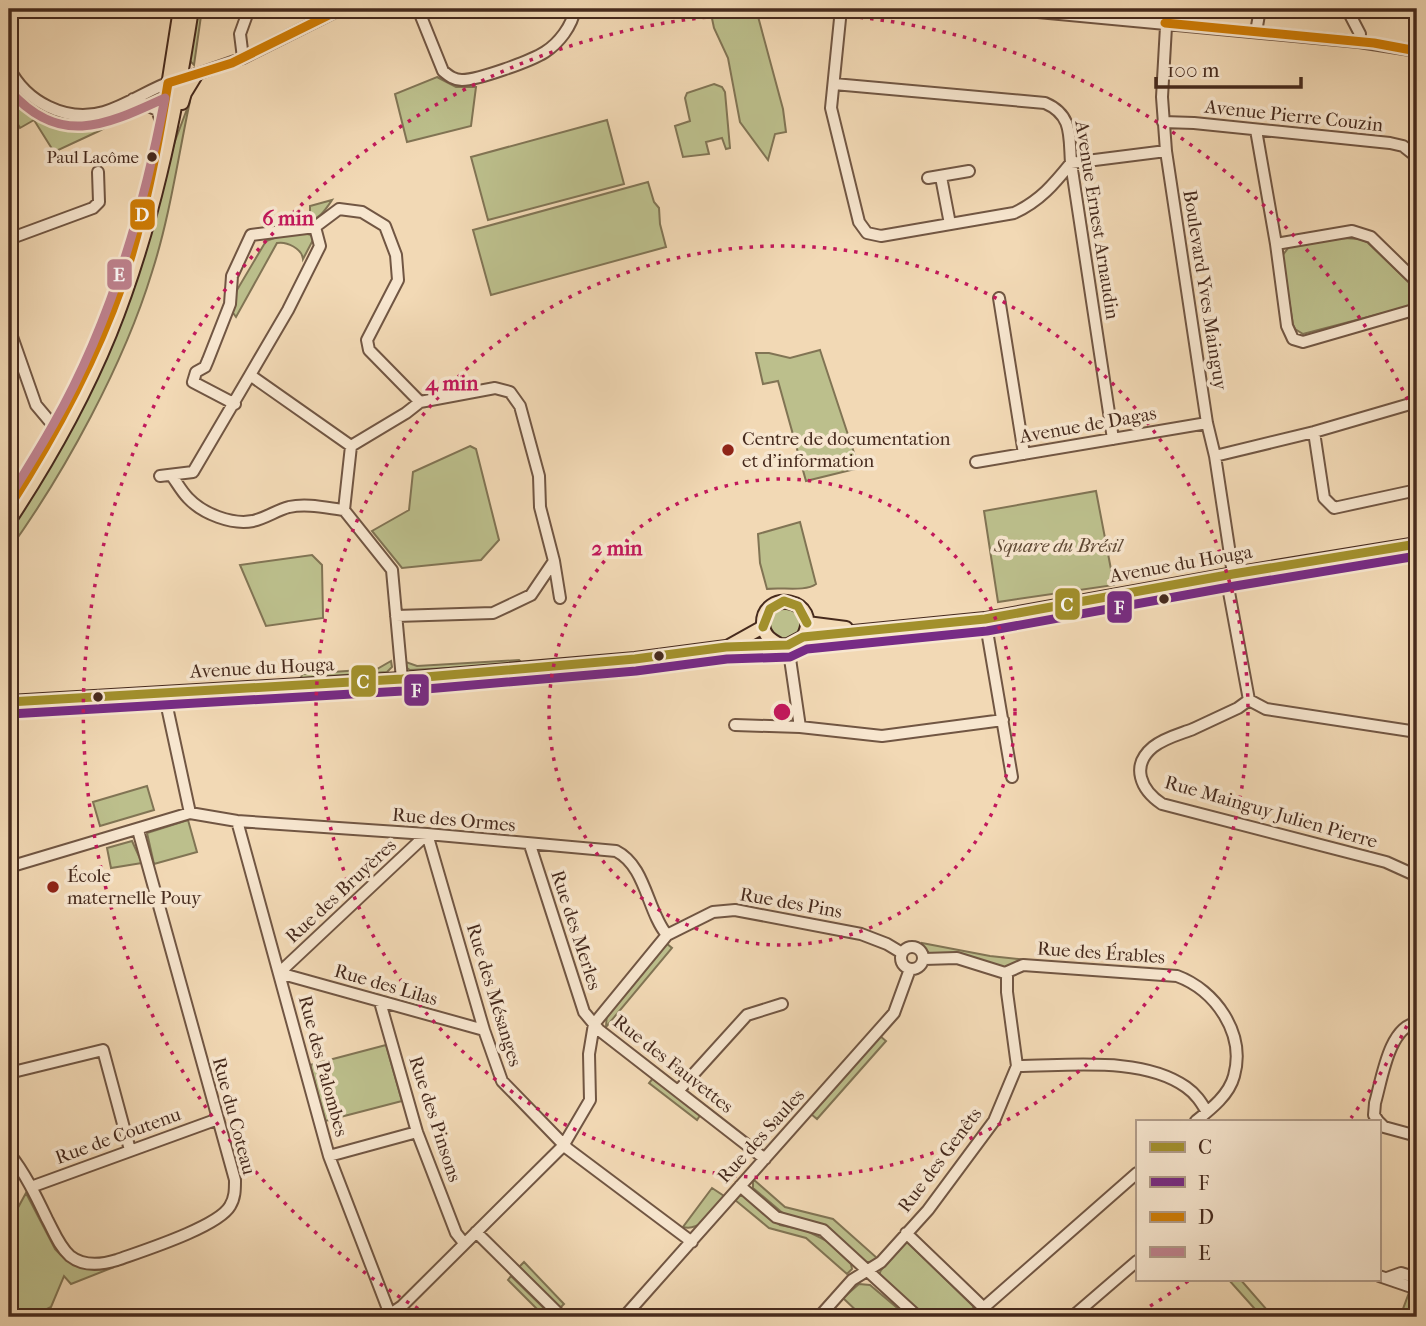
<svg xmlns="http://www.w3.org/2000/svg" width="1426" height="1326" viewBox="0 0 1426 1326" font-family="'IM FELL French Canon',serif">
<style>
.green{fill:#bcbf8c;stroke:#817454;stroke-width:2}
.lines{fill:none;stroke-linecap:round;stroke-linejoin:round}
.minor-casing{stroke:#715643;stroke-width:14}
.major-casing{stroke:#462a1d;stroke-width:16}
.minor{stroke:#f7e6cf;stroke-width:10}
.major{stroke:#f2d9b5;stroke-width:12}
.bus-1-casing{stroke:#f7e6cf;stroke-width:14}
.bus-2-casing{stroke:#f7e6cf;stroke-width:14}
.bus-3-casing{stroke:#f7e6cf;stroke-width:14}
.bus-4-casing{stroke:#f7e6cf;stroke-width:14}
.bus-1{stroke:#a2902c;stroke-width:9}
.bus-2{stroke:#772b85;stroke-width:9}
.bus-3{stroke:#cf7d06;stroke-width:9}
.bus-4{stroke:#be828e;stroke-width:9}
.ring{fill:none;stroke:#c2185b;stroke-width:3.5;stroke-dasharray:3.5 7}
.bus-dot{fill:#462a1d;stroke:#f7e6cf;stroke-width:2.5}
.poi-dot{fill:#8f2418;stroke:#f7e6cf;stroke-width:2.5}
.labels{text-anchor:middle;dominant-baseline:central;stroke-width:7;stroke-linejoin:round;paint-order:stroke}
.bus-label{font-size:17px;fill:#462a1d;stroke:#f7e6cf;text-anchor:end}
.street-label{font-size:19px;fill:#462a1d;stroke:#f7e6cf}
.poi-label{font-size:19px;fill:#462a1d;stroke:#f7e6cf;text-anchor:start}
.park-label{font-size:19px;font-style:italic;fill:#5e4833;stroke:#f7e6cf}
.centre{fill:#c2185b;stroke:#f7e6cf;stroke-width:3.5}
.ring-label{font-size:21px;text-anchor:middle;font-weight:bold;fill:#c2185b;stroke:#f7e6cf;stroke-width:7;stroke-linejoin:round;paint-order:stroke}
.line-badge{stroke:#f7e6cf;stroke-width:2.5}
.badge-label{font-size:19px;text-anchor:middle;font-weight:bold;fill:#fff}
</style>
<rect width="100%" height="100%" fill="#f2d9b5"/>
<filter id="stains"><feTurbulence type="fractalNoise" baseFrequency=".00286" numOctaves="4"/><feColorMatrix values="0 0 0 0 .2 0 0 0 0 .09 0 0 0 0 .02 0 0 0 .5 -.17"/></filter>
<radialGradient id="worn" r=".72"><stop offset=".6" stop-color="#630" stop-opacity="0"/><stop offset="1" stop-color="#630" stop-opacity=".3"/></radialGradient>
<path class="green" d="M193 9H202L194 65 187 58Z
M710 9H756L783 109 786 132 775 134 768 160 740 122 728 58 714 28Z
M437 77 456 87H476L471 126 407 142 395 94Z
M714 84 722 87 725 92 730 148 726 149 722 138 706 142 709 154 683 157 675 126 690 121 685 98 687 93Z
M9 85C33 117 72 130 111 118 122 115 130 106 141 108L99 131 54 152 34 120 20 128 9 108Z
M190 101C178 157 170 216 152 272 124 364 65 472 9 550V530L70 432 160 191 175 141Z
M607 120 624 184 488 220 471 157Z
M648 182 654 202 659 208 660 224 666 247 491 295 473 230Z
M332 200C324 212 319 220 304 222L310 215V206Z
M304 233 311 235 313 240 303 259C302 249 287 241 277 243L236 317 231 310 234 295 266 241 280 236Z
M1343 238 1360 239 1367 242 1417 290 1414 305 1303 334 1295 329 1293 325 1282 256 1289 247Z
M820 350 859 468 806 481 778 381 763 384 756 353H769L790 358Z
M470 446 476 449 499 540 481 560 402 568 372 531 409 510 413 472Z
M1096 491 1114 585 998 602 984 511Z
M800 522 816 584C805 592 782 587 767 589L760 563 758 534Z
M312 555 322 565 323 618 266 626 240 565Z
M769 625a16 16 0 1 1 32 0a16 16 0 1 1-32 0Z
M519 660 523 664 410 670 404 666 403 661 417 666Z
M391 661 392 667 387 672 301 678 302 674 377 669Z
M147 786 154 810 100 826 93 802Z
M188 820 197 852 154 864 147 833Z
M132 841 142 863 111 868 107 848Z
M666 943 672 948 606 1027 607 1012Z
M922 943 990 956 1028 960 1003 968 961 955 931 954 923 949Z
M880 1036 886 1041 817 1119 811 1114Z
M386 1045 402 1101 325 1121 310 1065Z
M654 1077 701 1114 697 1120 649 1083Z
M753 1179 785 1207 833 1219 877 1258 870 1262H864L827 1226 785 1215 753 1188Z
M712 1188 724 1196C713 1209 702 1232 683 1227Z
M26 1193 55 1249C71 1267 91 1272 114 1267L71 1284 64 1276 51 1307 31 1317H9V1224Z
M739 1196H744L780 1225 805 1230 827 1241 851 1264 852 1269 847 1274 806 1238 769 1228 735 1200Z
M906 1241 974 1307 964 1317H925L882 1280 879 1275 881 1270Z
M524 1262 564 1304 560 1308 518 1268Z
M511 1276 553 1317H545L508 1280Z
M1228 1279H1240L1273 1317H1262Z
M859 1284 870 1285 908 1317H863L843 1298Z
M1410 1290 1417 1292V1317H1400Z"/>
<g class="lines">
<g class="minor-casing">
<path id="minor" d="M418 9 443 71C449 76 454 80 462 80 478 80 531 61 545 52 559 43 572 26 575 9
M841 9 831 108 859 222 867 233 881 236 1014 213C1040 201 1054 184 1071 163L1166 151
M1006 9 1359 42 1417 51
M1167 9 1162 97 1166 151 1207 423 1215 456 1233 574
M1347 9 1360 34 1359 42
M1256 32 1260 9
M243 58 240 34 249 9
M9 68C26 102 66 123 104 112 128 105 149 89 173 81
M189 77 243 58 341 9
M834 84 1045 103C1073 115 1069 136 1071 163L1113 439
M133 99 157 110 162 124
M1163 122 1194 123 1390 143 1403 146 1417 157
M1256 130 1276 244 1287 326 1293 339 1303 342 1417 309
M941 177 950 224
M928 178 969 171
M315 227 320 246 288 310 250 375 351 446
M9 239 93 208 99 202 98 172
M1276 244 1352 231 1371 237 1417 282
M999 298 1024 454
M9 328 36 405 57 430
M235 404 193 382 196 372 205 367 208 360 230 304 232 276 251 235 315 227 339 209 362 212 385 226 396 255 398 280 367 340 369 350 420 402
M1314 432 1324 498 1334 508 1417 490
M1215 456 1314 432 1417 402
M976 462 1207 423
M160 476 193 472 250 375
M172 476C177 483 182 492 188 498 203 514 232 525 253 521 266 518 277 510 289 507 307 503 327 508 344 510
M554 561 560 598
M1226 576 1249 700 1238 708C1223 715 1208 722 1193 729 1180 734 1164 738 1153 747 1130 766 1141 790 1162 804L1386 862 1417 876
M396 616 493 613 531 595 554 561 540 507 539 476 520 406 510 392 495 388 420 402 406 413 351 446 344 510 392 570 402 679
M985 619 1012 777
M788 645 800 727
M164 693 190 813
M1249 700 1266 709 1417 732
M735 725 800 727 882 736 1003 720
M237 821 329 1156 391 1317
M427 834 484 1030 502 1081 568 1149 692 1242
M530 845 584 1012 599 1030 765 1159
M9 867 190 813 237 821 427 834 616 851C646 866 647 911 667 935
M901 958a11 11 0 1 1 22 0a11 11 0 1 1-22 0Z
M924 959 957 958 1005 973 1023 965 1177 976C1215 990 1246 1033 1234 1076 1229 1095 1211 1109 1196 1121
M279 973 484 1030
M279 973 427 834
M380 1002 417 1132 456 1233 464 1243
M1017 1066C1069 1066 1142 1056 1186 1087 1196 1094 1201 1102 1207 1112
M9 1073 103 1050 130 1150
M679 1090 747 1015 782 1004
M1378 1121 1374 1115 1375 1103C1382 1079 1389 1026 1417 1023
M1379 1122 1384 1127 1417 1136
M9 1153C25 1173 36 1196 47 1219 54 1232 59 1246 70 1256 84 1267 101 1265 117 1260 142 1251 218 1227 230 1206 235 1198 235 1190 235 1180L138 830
M329 1156 417 1132
M740 1186 776 1217 823 1230 918 1317
M31 1187 218 1119
M476 1232 562 1317
M906 1233 984 1308
M1379 1276 1417 1289
M1387 1278 1401 1273 1417 1278
M386 1317 402 1306 563 1146 590 1100 589 1054 594 1024 667 935 713 912 735 910 861 934 887 944 902 953
M624 1317 894 1013 910 969
M819 1317 852 1280 881 1262 928 1210 994 1121 1017 1066 1007 992V976L1005 973
M973 1317 1137 1173
M1072 1317 1137 1261"/>
</g>
<g class="major-casing">
<path id="major" d="M182 103 185 93 196 75
M148 188 162 124 180 9
M9 521C48 462 83 400 110 334 152 230 175 119 192 9
M807 623 846 628
M803 637 985 619 1233 574 1417 544
M729 646 763 627
M9 702 402 679 635 659 726 647 788 645 803 637C824 598 761 588 763 625 764 636 771 640 780 645"/>
</g>
<use href="#minor" class="minor"/>
<use href="#major" class="major"/>
<g class="bus-1-casing">
<path id="bus-1" d="M763 627 770 609 784 601 798 606 807 623
M9 702 402 679 635 659 726 647 788 645 803 637 985 619 1233 574 1417 544"/>
</g>
<g class="bus-2-casing">
<path id="bus-2" d="M10 714 403 691 636 671 727 659 790 657 807 649 987 631 1235 586 1417 556"/>
</g>
<g class="bus-3-casing">
<path id="bus-3" d="M1165 23 1374 43 1417 51
M9 507C54 437 94 364 122 285 144 219 157 151 168 83L232 63 341 9"/>
</g>
<g class="bus-4-casing">
<path id="bus-4" d="M9 90C60 148 106 125 165 98 144 208 109 327 53 425 39 450 24 474 9 498"/>
</g>
<use href="#bus-1" class="bus-1"/>
<use href="#bus-2" class="bus-2"/>
<use href="#bus-3" class="bus-3"/>
<use href="#bus-4" class="bus-4"/>
</g>
<g class="ring">
<circle cx="782" cy="712" r="233"/>
<circle cx="782" cy="712" r="466"/>
<path d="M1416 1007A699 699 0 0 1 1351 1118M1188 1281A699 699 0 0 1 1137 1314M427 1314A699 699 0 1 1 1416 417"/>
</g>
<g class="bus-dot">
<circle cx="152" cy="157" r="6"/>
<circle cx="1164" cy="599" r="6"/>
<circle cx="659" cy="656" r="6"/>
<circle cx="98" cy="697" r="6"/>
</g>
<g class="poi-dot">
<circle cx="728" cy="450" r="7"/>
<circle cx="53" cy="887" r="7"/>
</g>
<g class="labels">
<g class="bus-label">
<text x="139" y="157">Paul Lacôme</text>
</g>
<g class="street-label">
<text transform="translate(1294 116) rotate(6)">Avenue Pierre Couzin</text>
<text transform="translate(1097 220) rotate(81)">Avenue Ernest Arnaudin</text>
<text transform="translate(1205 290) rotate(81)">Boulevard Yves Mainguy</text>
<text transform="translate(1088 425) rotate(-10)">Avenue de Dagas</text>
<text transform="translate(1181 564) rotate(-10)">Avenue du Houga</text>
<text transform="translate(262 668) rotate(-3)">Avenue du Houga</text>
<text transform="translate(1271 812) rotate(16)">Rue Mainguy Julien Pierre</text>
<text transform="translate(454 820) rotate(5)">Rue des Ormes</text>
<text transform="translate(341 891) rotate(-43)">Rue des Bruyères</text>
<text transform="translate(791 903) rotate(10)">Rue des Pins</text>
<text transform="translate(576 930) rotate(72)">Rue des Merles</text>
<text transform="translate(1101 953) rotate(4)">Rue des Érables</text>
<text transform="translate(386 985) rotate(16)">Rue des Lilas</text>
<text transform="translate(494 995) rotate(73)">Rue des Mésanges</text>
<text transform="translate(673 1064) rotate(38)">Rue des Fauvettes</text>
<text transform="translate(323 1066) rotate(75)">Rue des Palombes</text>
<text transform="translate(234 1116) rotate(75)">Rue du Coteau</text>
<text transform="translate(435 1119) rotate(72)">Rue des Pinsons</text>
<text transform="translate(118 1136) rotate(-20)">Rue de Coutenu</text>
<text transform="translate(761 1136) rotate(-48)">Rue des Saules</text>
<text transform="translate(940 1160) rotate(-53)">Rue des Genêts</text>
</g>
<g class="poi-label">
<text x="742" y="439">Centre de documentation<tspan x="742" dy="22">et d'information</tspan></text>
<text x="67" y="876">École<tspan x="67" dy="22">maternelle Pouy</tspan></text>
</g>
<g class="park-label">
<text x="1058" y="546">Square du Brésil</text>
</g>
</g>
<circle cx="782" cy="712" r="10" class="centre"/>
<g class="ring-label">
<text x="288" y="225">6 min</text>
<text x="452" y="390">4 min</text>
<text x="617" y="555">2 min</text>
</g>
<g class="line-badge">
<rect x="129" y="198" width="27" height="33" rx="7" fill="#cf7d06"/>
<rect x="106" y="258" width="27" height="33" rx="7" fill="#be828e"/>
<rect x="1054" y="587" width="27" height="34" rx="7" fill="#a2902c"/>
<rect x="1106" y="590" width="27" height="34" rx="7" fill="#772b85"/>
<rect x="350" y="664" width="27" height="34" rx="7" fill="#a2902c"/>
<rect x="403" y="673" width="27" height="34" rx="7" fill="#772b85"/>
</g>
<g class="badge-label">
<text x="142" y="221">D</text>
<text x="119" y="281">E</text>
<text x="1067" y="611">C</text>
<text x="1119" y="614">F</text>
<text x="363" y="688">C</text>
<text x="416" y="697">F</text>
</g>
<rect width="1426" height="1326" fill="none" stroke="#f2d9b5" stroke-width="35"/>
<rect x="10" y="10" width="1405" height="1305" fill="none" stroke="#462a1d" stroke-width="3.5"/>
<rect x="18" y="18" width="1391" height="1291" fill="none" stroke="#462a1d" stroke-width="2"/>
<rect x="1136" y="1120" width="245" height="161" fill="#f7e6cf" stroke="#b09b88" stroke-width="2"/>
<rect x="1150" y="1142" width="35" height="10" fill="#a2902c" stroke="#b09b88" stroke-width="2"/>
<text x="1198" y="1154" font-size="21" fill="#462a1d">C</text>
<rect x="1150" y="1177" width="35" height="10" fill="#772b85" stroke="#b09b88" stroke-width="2"/>
<text x="1198" y="1190" font-size="21" fill="#462a1d">F</text>
<rect x="1150" y="1212" width="35" height="10" fill="#cf7d06" stroke="#b09b88" stroke-width="2"/>
<text x="1198" y="1224" font-size="21" fill="#462a1d">D</text>
<rect x="1150" y="1247" width="35" height="10" fill="#be828e" stroke="#b09b88" stroke-width="2"/>
<text x="1198" y="1260" font-size="21" fill="#462a1d">E</text>
<path d="M1156 77v10h145v-10" fill="none" stroke="#462a1d" stroke-width="3.5"/>
<text x="1167" y="77" font-size="21" fill="#462a1d" stroke="#f7e6cf" stroke-width="5" paint-order="stroke">100 m</text>
<rect width="100%" height="100%" filter="url(#stains)"/>
<rect width="100%" height="100%" fill="url(#worn)"/>
</svg>
